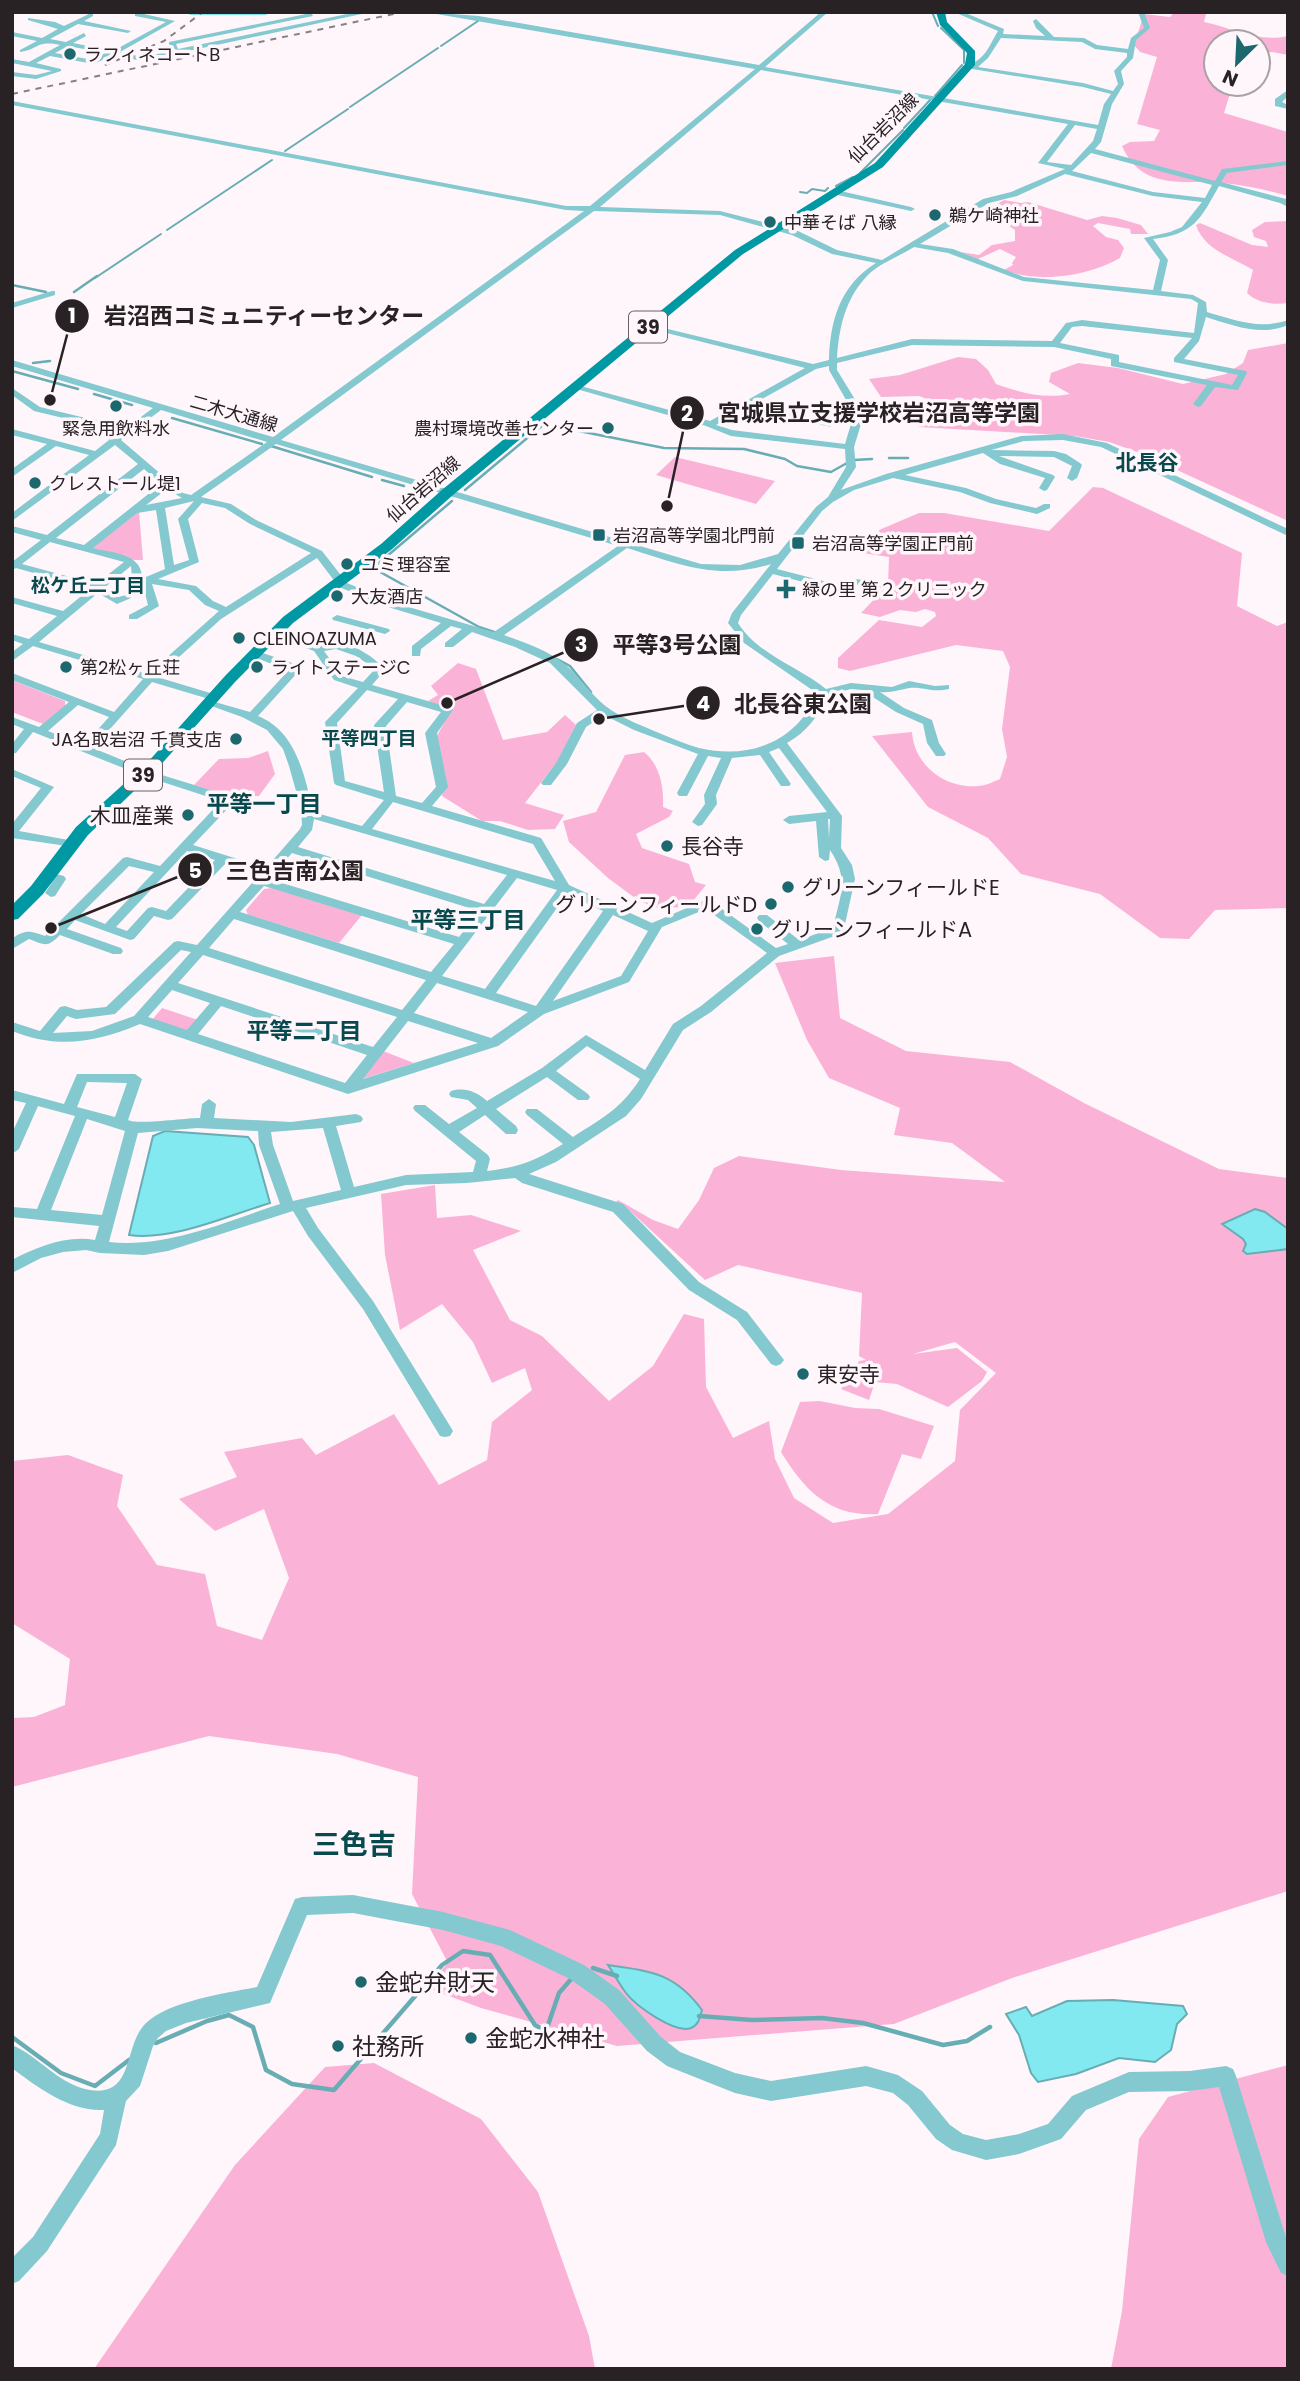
<svg xmlns="http://www.w3.org/2000/svg" width="1300" height="2381" viewBox="0 0 1300 2381" font-family="Poppins,'Noto Sans JP',sans-serif">
<style>
.green{fill:#fab3d7}
.water{fill:#83e9f1;stroke:#68adb4;stroke-width:2}
.lines{fill:none;stroke-linecap:round;stroke-linejoin:round}
.stream-far2{stroke:#68adb4;stroke-width:2}
.stream-far1{stroke:#68adb4;stroke-width:2.5}
.stream{stroke:#68adb4;stroke-width:4.5}
.river{fill:#83e9f1;fill-rule:evenodd}
.minor{fill:#83c9cf;fill-rule:evenodd}
.major{fill:#0099a3;fill-rule:evenodd}
.rail{stroke:#888084;stroke-width:2;stroke-dasharray:6 6;stroke-linecap:butt}
.poi-dot{fill:#1b686e;stroke:#fef6fa;stroke-width:2.5}
.labels{text-anchor:middle;dominant-baseline:central;stroke-width:7;stroke-linejoin:round;paint-order:stroke}
.far-poi-label{font-size:18px;fill:#292225;stroke:#fef6fa;text-anchor:start}
.far-street-label{font-size:18px;fill:#292225;stroke:#fef6fa}
.shield{fill:#fef6fa;stroke:#696265;stroke-width:2}
.shield-label{font-size:19px;font-weight:bold;fill:#292225}
.far-neighbourhood-label{font-size:19px;font-weight:bold;fill:#08494e;stroke:#fef6fa}
.far-quarter-label{font-size:21px;font-weight:bold;fill:#08494e;stroke:#fef6fa}
.poi-label{font-size:21px;fill:#292225;stroke:#fef6fa;text-anchor:start}
.neighbourhood-label{font-size:23px;font-weight:bold;fill:#08494e;stroke:#fef6fa}
.near-poi-label{font-size:24px;fill:#292225;stroke:#fef6fa;text-anchor:start}
.near-quarter-label{font-size:28px;font-weight:bold;fill:#08494e;stroke:#fef6fa}
.leader{fill:none;stroke:#292225;stroke-width:2.5}
.callout-dot{fill:#292225;stroke:#fef6fa;stroke-width:2.5}
.mark-label{font-size:21px;text-anchor:middle;font-weight:bold;fill:#fff}
.callout-label{font-size:23px;text-anchor:middle;font-weight:bold;fill:#292225;stroke:#fef6fa;stroke-width:7;stroke-linejoin:round;paint-order:stroke}
</style>
<rect width="100%" height="100%" fill="#fef6fa"/>
<path class="green" d="M1174 12 1206 14 1204 22C1233 28 1258 43 1288 36V55L1272 52 1258 54V42H1216V84H1233L1224 113 1288 132V196C1267 190 1244 185 1223 183 1183 180 1142 191 1122 146L1130 142 1154 141 1160 130 1137 124 1157 57 1140 52 1134 45 1144 14 1170 17Z
M1004 200 1021 203 1028 202 1087 220 1102 216 1117 218 1141 225 1148 234H1131L1130 229 1098 223 1093 226 1106 237 1118 240 1124 248 1120 258C1088 276 1039 284 1004 270L1013 265 1012 263 1016 257 1000 249 978 259 961 252 979 255 992 245 1015 241V230L1002 221 1013 212 997 204Z
M1288 221V303C1274 305 1257 303 1247 293L1253 270C1232 257 1204 250 1196 225L1200 223 1252 245 1268 247 1266 241 1254 237 1252 230 1265 222Z
M1288 343V521L1140 453 1109 442 1075 436 919 427 918 420 932 401 919 396 881 397 869 379 900 375 958 357 976 359 988 370 996 384C1022 393 1043 399 1070 394L1049 382 1051 373 1078 363 1118 368 1183 384 1226 374 1243 363 1248 350Z
M675 457 775 481 756 504 656 475Z
M1093 487 1103 488 1242 553 1237 606 1277 626 1288 622V908L1215 910 1189 939 1160 938 1100 894 1021 874 988 838 928 807 872 736 912 732C914 765 945 789 978 786 985 786 993 782 1000 779L1007 757 1002 729 1010 667 1003 651 956 645 850 671 838 668V658L879 620 922 627 936 616 935 612 925 609 916 612 900 610 880 617 861 613 888 585 889 557 849 551 846 545 881 543 879 530 919 513H944L1049 531Z
M139 511 143 560H134L92 548 134 512Z
M458 663 476 669 503 740 547 732 565 715 576 725 557 762 525 803 564 815 555 829 528 830 500 821H482L442 796 446 777 436 738 451 709 428 701 438 695 431 686Z
M12 680 65 701V706L43 724 12 712Z
M268 751 275 774 259 796 232 797 194 785 219 759 248 758Z
M644 752C660 765 664 787 663 807L673 811 669 817 636 834 642 848 689 864 695 882 706 885 688 907 658 908 639 901 608 878 569 842 563 821 596 812 625 755Z
M272 888 362 915 339 943 248 915 246 910 264 889Z
M834 956 840 1018 906 1051 1010 1062 1084 1103 1219 1169 1288 1178V1891L1012 1978 894 2024 617 2046 481 2008 425 1987 448 1963 412 1894 418 1777 337 1754 209 1736 12 1787V1718L34 1717 65 1705 70 1659 12 1623V1461L68 1455 123 1475 117 1506 157 1565 205 1574 217 1626 262 1640 289 1578 264 1509 215 1531 179 1499 237 1477 224 1452 302 1438 316 1455 394 1414 439 1485 487 1460 492 1422 532 1390 525 1368 492 1383 473 1342 442 1304 400 1330 385 1255 381 1194 435 1185 437 1218 471 1215 521 1231 473 1250 510 1320 542 1336 609 1401 653 1366 684 1314 704 1319 706 1387 733 1438 769 1421 775 1459 794 1498 833 1523 888 1514 955 1461 960 1410 996 1373 955 1342 913 1354 957 1348 987 1372 982 1381 948 1407 897 1384 875 1382 869 1400 841 1389 859 1361 866 1360 859 1356 862 1293 738 1265 705 1280 631 1212 615 1203 618 1200 653 1220 678 1229 699 1200 714 1168 739 1156 841 1170 1005 1182 952 1143 894 1135 900 1108 829 1078 807 1040 775 963Z
M162 1008 198 1020 187 1033 152 1020Z
M383 1051 414 1063 359 1080Z
M820 1401 855 1408 879 1409 934 1426 921 1459 902 1454 878 1514C830 1517 805 1491 781 1452L800 1402Z
M374 2063 481 2119 538 2192 589 2336 595 2369H94L235 2165 325 2067Z
M1288 2065V2369H1111L1122 2311 1139 2139 1168 2097Z"/>
<path class="water" d="M165 1131 248 1137 254 1145 270 1203C227 1216 173 1241 129 1235L153 1136Z
M1255 1209 1265 1212 1288 1229V1249L1247 1254 1243 1251 1246 1244 1243 1239 1222 1224Z
M608 1965C651 1971 675 1973 702 2010 700 2017 699 2025 691 2028 675 2034 636 2006 626 1993 619 1984 614 1974 608 1965Z
M1113 2000 1183 2006 1187 2014 1177 2024 1171 2050 1155 2062 1119 2058 1076 2074 1038 2082 1031 2073 1019 2035 1006 2014 1026 2007 1032 2016 1067 2001Z"/>
<g class="lines">
<path class="stream-far2" d="M932 12 938 26
M941 28 964 50V63
M441 46 478 21
M935 96 962 65
M350 107 438 48
M904 128 932 98
M285 151 348 109
M860 173 903 130
M836 186 853 177
M800 192 807 193 812 189 825 191 828 188
M167 230 272 160
M95 278 161 234"/>
<path class="stream-far1" d="M12 285 46 292
M74 292 97 276
M33 363 50 361
M12 371 78 389
M94 394 132 405
M172 418 262 444
M271 446 372 477
M889 458H908
M854 460 872 459
M382 480 404 486
M414 489 421 491
M465 490 544 424 664 448 744 449 785 459 797 466 831 472 847 463
M452 501 373 568 479 627 494 632
M557 659 570 666 591 692"/>
<path class="stream" d="M593 1968 617 1976
M699 2016 752 2020 822 2018 863 2023 943 2045 967 2041 990 2027
M12 2037 61 2073 95 2086 129 2060
M156 2043 207 2021 229 2015 253 2027 266 2070 292 2084 334 2090 442 1965 463 1951 490 1955 535 2025 546 2031 559 1993 573 1977"/>
<path class="river" d="M186 12H270L266 15H190Z"/>
<path class="minor" d="M135 12 175 21 120 52 142 57 176 50 169 44V42L311 13 313 16 176 44 178 49 357 12H371L142 61 113 55 94 64 50 56 36 63 61 69V71L36 79 12 76V72L36 75 52 71 12 63V59L29 62 60 45C35 40 39 50 20 52V50L37 41 12 36V32L42 38 58 29 28 20V18L55 22 64 26 89 14H93V16L84 21 131 31 128 33 78 24 50 39 66 42 84 33 86 36 73 43 113 51 166 22 135 16ZM68 46 105 53 93 60 55 53Z
M425 12 479 16 759 65 821 12H828L765 67 1098 125 1104 104 1111 94 1083 87 966 68 968 64C984 62 990 44 998 31L954 12H963L1004 29 1003 34 1045 36 1036 28 1033 21 1036 19 1054 37 1084 38 1097 45 1128 49 1131 38 1144 28 1138 12H1144L1150 28 1136 40 1133 58 1121 71 1124 84 1112 104 1101 142 1095 149 1215 181 1222 169 1288 161V165L1227 173 1221 182 1286 199 1288 207 1280 203 1219 186C1200 220 1194 234 1153 239L1168 260 1161 291 1193 295 1206 302 1207 312C1235 320 1259 330 1288 320V325C1261 337 1232 325 1206 317L1199 341 1184 359 1246 371 1247 373 1238 390 1215 387 1201 406 1198 407 1193 404 1207 385 1111 366V359L1054 347 912 345 837 363V370L864 414 854 447 856 467 841 490 886 474 1021 436 1063 434 1107 443 1288 529V536L1101 447 1063 440 1024 441 991 450 1054 451 1066 454 1080 463 1082 465 1077 478 1072 481 1067 478 1072 466 1054 457 999 456 1053 475 1055 477 1047 490 1044 491 1039 488 1045 478 1000 464 983 453 905 475 966 488 996 499 1036 508 1044 504H1050V508L1037 514 990 503 960 492 893 478 854 490 833 502 822 511 777 569 835 584C850 575 865 580 882 584V588L851 584 837 591 773 574 741 615 738 623C757 654 799 667 826 689L851 683 892 687 909 681 935 686 949 685V689C932 693 922 686 909 688 898 690 892 693 880 692L904 708 932 720 939 743 946 754 944 756H936L927 743 923 724 896 712 862 690 851 689 828 695C819 715 807 732 787 743L842 816 841 848 852 865 855 879 843 933 779 956 711 1012 683 1030 641 1099 626 1116 556 1162 529 1174 623 1204 699 1282 747 1312 784 1360 781 1364 776 1366 771 1364 737 1320 689 1290 613 1212 522 1183 515 1178 467 1183 406 1185 306 1208 318 1228 373 1301 450 1426 453 1431 450 1436 445 1437 440 1436 363 1309 308 1236 293 1211 168 1251 144 1255 100 1253 86 1250 63 1252 41 1258 12 1273V1260C37 1247 66 1235 95 1240L99 1226 12 1217V1207L37 1209 75 1116 38 1106 19 1149 12 1154V1133L26 1103 12 1100V1090L64 1104 77 1074H135L142 1079 128 1120C137 1125 185 1118 200 1118L202 1104 209 1099 216 1104 214 1118 291 1122 356 1114 361 1116 363 1119 361 1122 336 1126 354 1187 406 1175 473 1172 476 1161 415 1111 413 1108 415 1105H425L449 1124 477 1108 468 1100 451 1097 449 1094 451 1091C465 1087 477 1092 487 1101L542 1068 586 1035 645 1070 673 1024 701 1006 767 953 706 909 662 927 629 982 544 1014 498 1046 348 1094 140 1024C95 1043 57 1049 12 1031V1022L40 1031 60 1007 65 1006 77 1010 106 1007 174 942 178 941 197 945 260 874 226 863 172 919 168 920 154 916 134 939 130 940 75 920 67 929 121 948 123 951 121 954H113L60 935C47 948 45 945 29 939L12 949V939C25 929 30 931 45 936L123 858 127 857 160 866 221 801 141 775 33 732 16 753 12 754V744L24 729 12 724V717L39 727 69 702 12 680V673L114 712 143 679 33 646 12 661V652L23 644 12 640V634L29 639 57 616 12 603V597L63 611 90 589 16 568 12 570V562L41 540 12 532V526L47 535 138 464 115 445 12 521V513L89 455 56 446 12 477V469L47 444 12 435V429L95 451 109 440 92 425 34 411 12 395V388L40 407 98 421 115 436 153 408 12 366V360L273 437 584 211 566 210 12 105V101L566 206H590L755 69ZM1001 38 1082 42 1095 49 1127 53V57L1114 71 1118 84 1113 91 1083 83 978 67 988 58ZM761 70 1068 124 1038 163 1065 169 1011 192 983 199 882 260 837 250 798 231 720 211 600 207ZM1075 125 1097 129 1093 141 1071 165 1047 162ZM1091 153 1212 185 1205 198 1153 192 1072 171ZM1065 174 1153 196 1202 202 1182 227 1170 232 1144 238 1160 260 1153 290 1024 277 953 249 920 244 989 203 1017 196ZM594 211 720 215 792 235 832 254 876 263C840 285 830 321 829 360L813 364 647 324V328L805 368 710 421 577 385 573 388 706 426 731 436 845 449 846 467 828 497 816 507 778 554 740 565 701 564 281 440ZM914 247 948 253 1023 281 1191 299 1198 303 1194 333 1082 320 1066 323 1052 341 912 339 837 358C839 328 845 299 867 276 878 264 900 256 914 247ZM1082 326 1192 338 1174 358V362L1238 375 1232 385 1119 362V355L1060 343 1072 327ZM829 366V370L854 414 845 444 732 430 716 425 746 408 831 427V423L753 404 816 369ZM161 410 267 442 191 495 183 493 121 440ZM276 444 618 546 494 632 395 603 347 583 322 551 256 520 231 504 201 497ZM144 469 161 484 84 545 56 538ZM167 489 182 498 146 505ZM194 501 178 519 189 560 174 565 165 508ZM202 503 225 508 250 524 311 553 226 607 213 601 196 586 158 579 199 562 188 519ZM156 510 165 569 146 577 142 576C140 553 112 553 93 548L137 513ZM50 542 124 562 96 584 22 564ZM627 548C678 564 718 581 771 564L732 613 728 623 744 643 818 694C795 742 750 760 699 748 685 744 672 738 659 733 643 726 626 720 611 710 593 698 582 679 566 665 548 650 525 643 504 635ZM317 558 339 587 388 607 441 623 412 646V656H420L421 649 451 626 462 629 445 643V647H453L472 632 515 647 550 663 597 710 577 723 556 763 541 783 543 785H551L567 764 586 727 604 715 634 730 698 754 677 793 679 796H687L708 756 721 758 704 795 705 804 692 822 698 826 702 825 717 804 716 795 732 758 760 755 781 786H789L791 784 769 752 779 748 827 812 789 816 783 820 789 824 816 821 819 857 825 861 829 860 830 850C850 880 840 895 833 928L799 940 767 915H759L757 918 759 921 788 944 776 948 711 901H703L652 923 569 885 541 838 432 806 448 787 437 733 453 710 452 708 372 685 386 669 370 656 355 647 336 643 319 646 274 630 270 631V635L314 651 334 680 358 688 325 722 334 783 336 785 384 800 362 826 313 812C305 776 296 731 258 716L299 671 295 664 254 650 250 651V655L288 671 250 712 208 700 203 703 242 717 267 730 283 749 289 766 301 809 302 825 300 829 266 868 193 845 233 803V797L149 771 93 748 152 682 209 699H217V695L157 677 221 619ZM131 566 132 578 142 582 148 605 129 615V619H137L159 606 152 584 189 590 205 605 219 611 148 674 39 642 98 593 117 604 131 598V594L118 597 104 588ZM336 649 356 656 375 669 363 682 342 676 324 651ZM367 690 398 699 374 725 384 792 345 781 337 723ZM407 702 441 712 425 733 436 787 422 803 396 796 386 726ZM78 705 109 717 84 745 48 731ZM393 802 533 844 555 881 372 829ZM314 819 507 875 484 904 298 847 312 830ZM828 819H830L829 838ZM187 851 215 860 166 911 152 907 148 908 127 931 116 927ZM292 853 479 911 459 937 269 879ZM129 866 154 872 105 924 81 914ZM517 878 557 890 485 989 442 976ZM264 886 454 944 431 972 240 912ZM567 894 603 911 536 1006 496 993ZM613 915 648 931 621 976 553 1001ZM234 919 426 980 402 1010 209 948ZM181 950 191 952 134 1016 92 1031 53 1033 67 1016 76 1019 115 1014ZM203 955 397 1017 373 1047 178 983ZM437 983 528 1012 491 1038 414 1013ZM172 990 210 1003 187 1030 148 1017ZM221 1006 367 1055 345 1083 198 1034ZM408 1021 478 1043 363 1079ZM587 1046 640 1079C621 1109 602 1118 573 1137L537 1109H527L525 1112 527 1115 563 1144C535 1161 520 1167 487 1171L490 1159 488 1155 459 1132 485 1115 506 1134H516L518 1130 516 1126 496 1109 547 1077 578 1100H588L590 1097 588 1094 556 1071ZM87 1082 127 1083 115 1117 77 1107ZM87 1119 125 1131 102 1215 51 1210ZM197 1128 258 1131 259 1145 280 1204C225 1222 167 1248 109 1242L138 1133ZM323 1128 341 1190 293 1201 273 1145 271 1132Z
M1288 90V96L1282 102 1288 105V109L1275 106V99Z
M836 190 911 207 915 209 911 211 833 194V190Z
M52 291H55V295L12 308V303Z
M337 615 389 629 390 631 385 634 333 620 332 618Z
M12 769 54 787 19 831 74 841V847L12 838V824L41 788 12 776Z
M48 872 64 876 66 879 55 896 51 897 45 893 53 881 42 876Z
M353 1895 443 1912 510 1930 584 1965 619 1990 661 2037 680 2052 735 2073 771 2081 866 2066 898 2075 922 2091 950 2125 963 2134 986 2140 1019 2134 1048 2124 1072 2096 1129 2072 1190 2071 1226 2066 1233 2069 1236 2076 1288 2244V2276L1281 2273 1266 2242 1219 2087 1190 2091 1129 2092 1086 2110 1061 2139 1019 2154 986 2160 952 2150 936 2139 908 2105 893 2093 866 2086 771 2101 735 2093 667 2066 647 2051 605 2004 570 1979 501 1946 443 1930 353 1913 307 1915 270 2003 186 2023 166 2031 158 2038 153 2046 140 2086 126 2101 116 2145 47 2251 19 2281 12 2284V2258L33 2237 100 2134 104 2110C71 2112 38 2088 12 2068V2045C38 2056 57 2082 85 2089 136 2101 122 2046 146 2023 169 2001 226 1993 257 1987L295 1899 302 1897Z"/>
<path class="major" d="M936 12H945L947 22 975 51V65L883 167 743 254 453 495 391 550 293 623 235 682 157 769 88 835 43 894 18 919 12 920V905L31 886 76 827 147 763 225 676 283 617 381 544 443 489 735 250 875 163 965 64 967 53 940 25Z"/>
<path class="rail" d="M105 65 164 41 203 12
M12 94 403 12"/>
</g>
<g class="poi-dot">
<circle cx="70" cy="54" r="7"/>
<circle cx="935" cy="215" r="7"/>
<circle cx="770" cy="222" r="7"/>
<circle cx="116" cy="406" r="7"/>
<circle cx="608" cy="428" r="7"/>
<circle cx="35" cy="483" r="7"/>
<rect x="592" y="528" width="14" height="14" rx="3.5"/>
<rect x="791" y="536" width="14" height="14" rx="3.5"/>
<circle cx="347" cy="564" r="7"/>
<path d="M782.5 578.5h7v7h7v7h-7v7h-7v-7h-7v-7h7z"/>
<circle cx="337" cy="596" r="7"/>
<circle cx="239" cy="638" r="7"/>
<circle cx="66" cy="667" r="7"/>
<circle cx="257" cy="667" r="7"/>
<circle cx="236" cy="739" r="7"/>
<circle cx="188" cy="815" r="7"/>
<circle cx="667" cy="846" r="7"/>
<circle cx="788" cy="887" r="7"/>
<circle cx="771" cy="904" r="7"/>
<circle cx="757" cy="929" r="7"/>
<circle cx="803" cy="1374" r="7"/>
<circle cx="361" cy="1982" r="7"/>
<circle cx="471" cy="2038" r="7"/>
<circle cx="338" cy="2046" r="7"/>
</g>
<g class="labels">
<g class="far-poi-label">
<text x="84" y="54">ラフィネコートB</text>
<text x="949" y="215">鵜ケ崎神社</text>
<text x="784" y="222">中華そば 八縁</text>
<text x="116" y="428" text-anchor="middle">緊急用飲料水</text>
<text x="594" y="428" text-anchor="end">農村環境改善センター</text>
<text x="49" y="483">クレストール堤1</text>
<text x="613" y="535">岩沼高等学園北門前</text>
<text x="812" y="543">岩沼高等学園正門前</text>
<text x="361" y="564">ユミ理容室</text>
<text x="802" y="589">緑の里 第２クリニック</text>
<text x="351" y="596">大友酒店</text>
<text x="253" y="638">CLEINOAZUMA</text>
<text x="80" y="667">第2松ヶ丘荘</text>
<text x="271" y="667">ライトステージC</text>
<text x="222" y="739" text-anchor="end">JA名取岩沼 千貫支店</text>
</g>
<g class="far-street-label">
<text transform="translate(883 128) rotate(-45)">仙台岩沼線</text>
<text transform="translate(234 413) rotate(16)">二木大通線</text>
<text transform="translate(423 489) rotate(-41)">仙台岩沼線</text>
</g>
<g class="shield">
<rect x="629" y="311.5" width="38" height="31" rx="5"/>
<rect x="124" y="759.5" width="38" height="31" rx="5"/>
</g>
<g class="shield-label">
<text x="648" y="327">39</text>
<text x="143" y="775">39</text>
</g>
<g class="far-neighbourhood-label">
<text x="88" y="585">松ケ丘二丁目</text>
<text x="369" y="738">平等四丁目</text>
</g>
<g class="far-quarter-label">
<text x="1147" y="462">北長谷</text>
</g>
<g class="poi-label">
<text x="174" y="815" text-anchor="end">木皿産業</text>
<text x="681" y="846">長谷寺</text>
<text x="802" y="887">グリーンフィールドE</text>
<text x="757" y="904" text-anchor="end">グリーンフィールドD</text>
<text x="771" y="929">グリーンフィールドA</text>
<text x="817" y="1374">東安寺</text>
</g>
<g class="neighbourhood-label">
<text x="264" y="804">平等一丁目</text>
<text x="468" y="920">平等三丁目</text>
<text x="304" y="1031">平等二丁目</text>
</g>
<g class="near-poi-label">
<text x="375" y="1982">金蛇弁財天</text>
<text x="485" y="2038">金蛇水神社</text>
<text x="352" y="2046">社務所</text>
</g>
<g class="near-quarter-label">
<text x="354" y="1844">三色吉</text>
</g>
</g>
<path class="leader" d="M50 400L72 316M667 506L687 413M447 703L581 645M599 719L703 703M51 928L195 870"/>
<g class="callout-dot">
<circle cx="50" cy="400" r="7"/>
<circle cx="667" cy="506" r="7"/>
<circle cx="447" cy="703" r="7"/>
<circle cx="599" cy="719" r="7"/>
<circle cx="51" cy="928" r="7"/>
<circle cx="72" cy="316" r="18"/>
<circle cx="687" cy="413" r="18"/>
<circle cx="581" cy="645" r="18"/>
<circle cx="703" cy="703" r="18"/>
<circle cx="195" cy="870" r="18"/>
</g>
<g class="mark-label">
<text x="72" y="323">1</text>
<text x="687" y="421">2</text>
<text x="581" y="652">3</text>
<text x="703" y="711">4</text>
<text x="195" y="878">5</text>
</g>
<g class="callout-label">
<text x="264" y="324">岩沼西コミュニティーセンター</text>
<text x="879" y="421">宮城県立支援学校岩沼高等学園</text>
<text x="677" y="653">平等3号公園</text>
<text x="803" y="712">北長谷東公園</text>
<text x="295" y="879">三色吉南公園</text>
</g>
<rect width="1300" height="2381" fill="none" stroke="#292225" stroke-width="28"/>
<g transform="translate(1237 63) rotate(204)"><circle r="33" fill="#fef6fa" stroke="#a9a1a5" stroke-width="2"/>
<path d="M0-5L12 26L0 18L-12 26Z" fill="#1b686e"/>
<text y="-10" font-size="19" font-weight="bold" text-anchor="middle" fill="#292225">N</text>
</g>
</svg>
